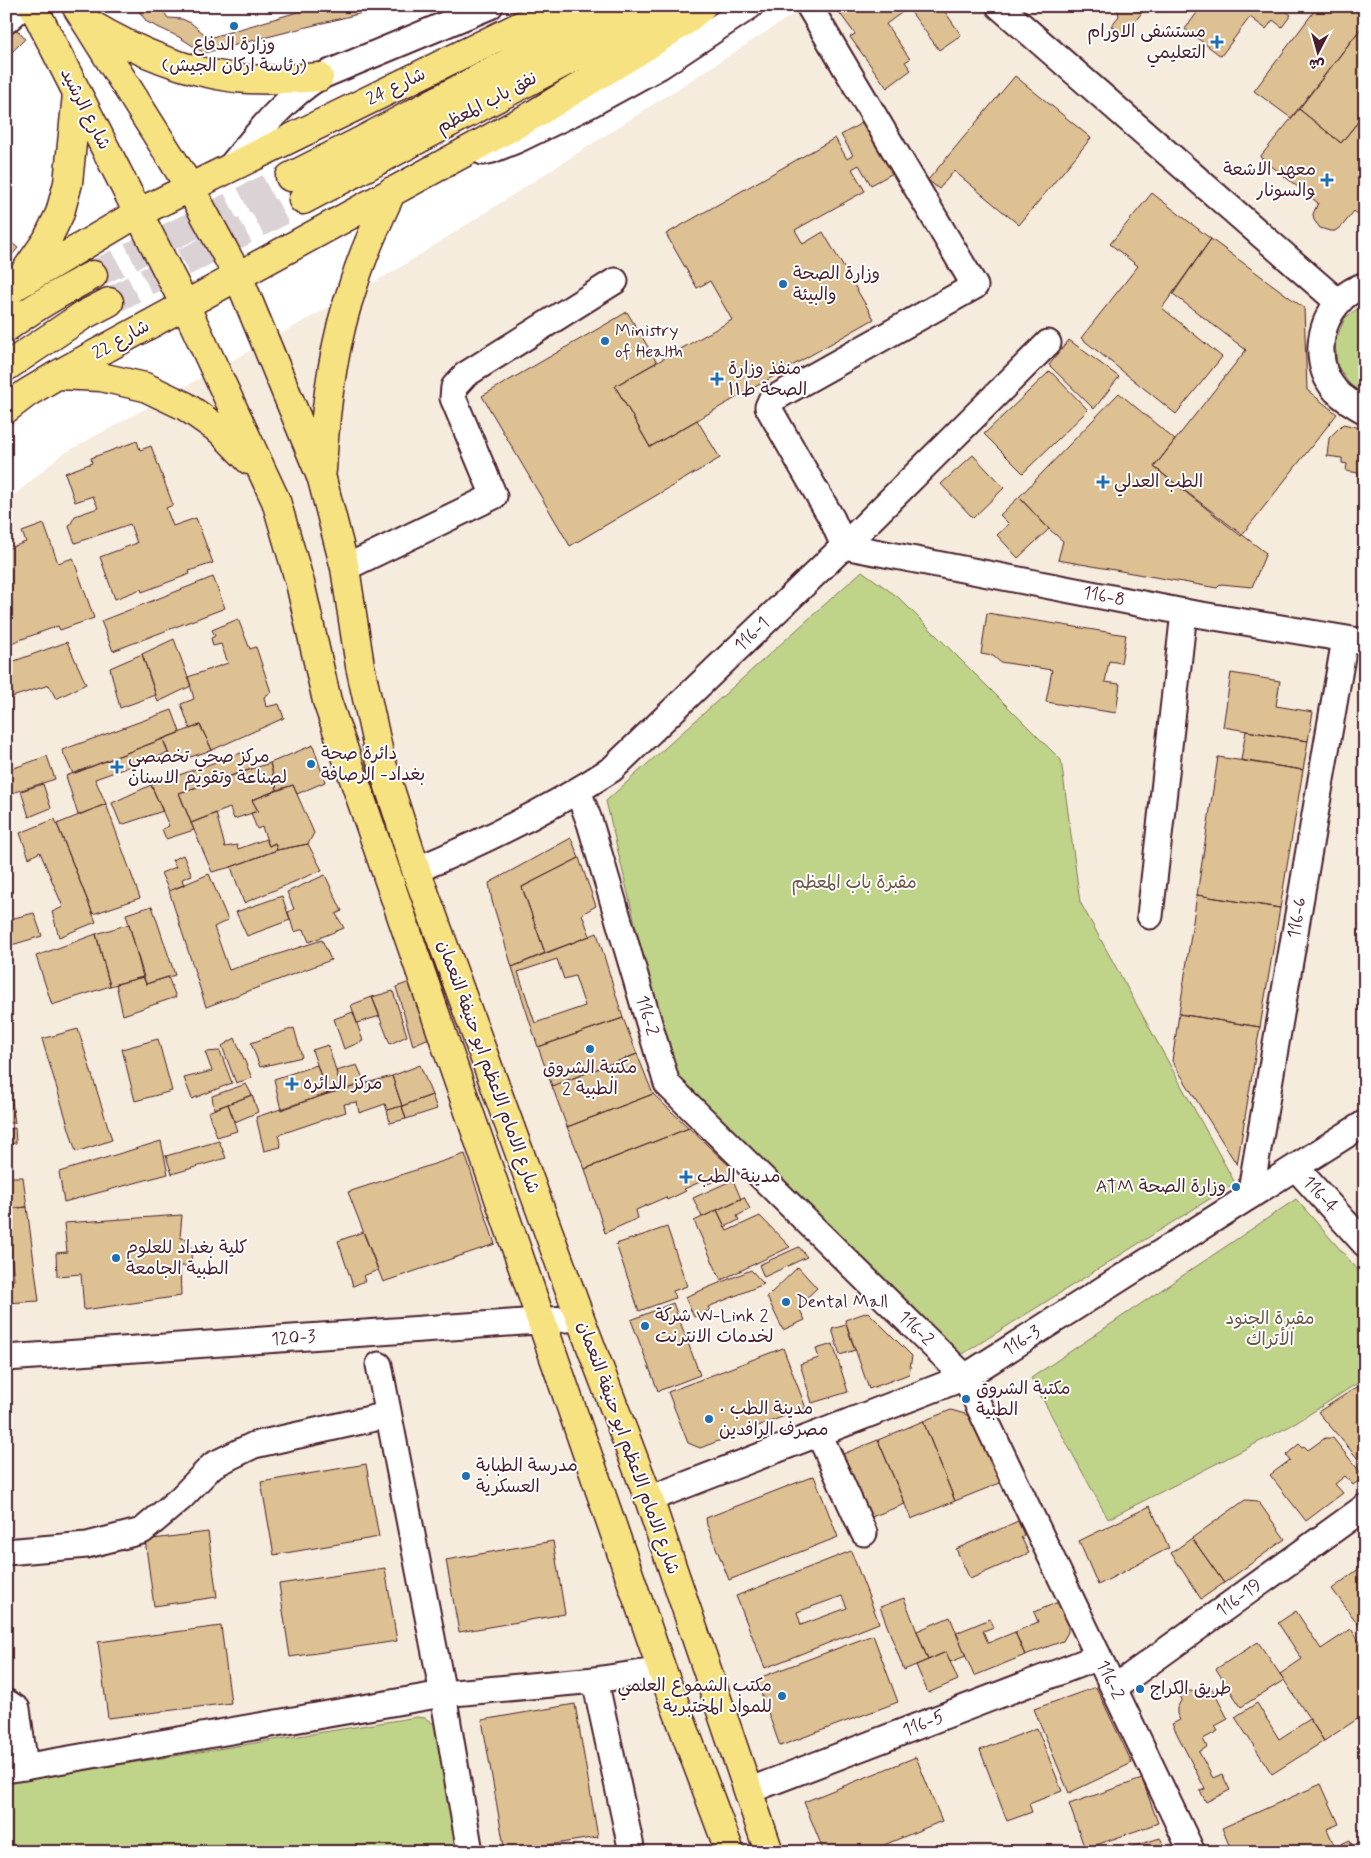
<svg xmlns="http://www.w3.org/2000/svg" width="1371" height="1858" viewBox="0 0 1371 1858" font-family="Mynerve,'Playpen Sans Arabic',sans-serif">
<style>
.built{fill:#f5ecde}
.green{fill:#bfd389;stroke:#84795a}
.building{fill:#ddc192;stroke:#4a1f2b;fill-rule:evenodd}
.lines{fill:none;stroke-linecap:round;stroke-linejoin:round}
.major-tunnel{stroke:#dbd2d5;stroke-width:28;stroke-dasharray:28 14;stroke-linecap:butt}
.minor-casing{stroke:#4a1f2b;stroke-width:29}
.major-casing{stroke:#4a1f2b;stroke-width:31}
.minor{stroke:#fff;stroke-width:25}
.major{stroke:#f7e281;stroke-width:28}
.poi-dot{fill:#1f6fb2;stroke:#fff;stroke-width:2}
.labels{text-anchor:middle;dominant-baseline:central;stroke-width:4;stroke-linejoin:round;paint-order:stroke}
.poi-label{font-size:18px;fill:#4a1f2b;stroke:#fff;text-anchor:start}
.street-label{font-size:18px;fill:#4a1f2b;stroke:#fff}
.park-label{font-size:18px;fill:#6d5547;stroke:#fff}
</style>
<rect width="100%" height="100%" fill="#fff"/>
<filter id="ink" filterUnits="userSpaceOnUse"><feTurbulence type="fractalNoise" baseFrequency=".02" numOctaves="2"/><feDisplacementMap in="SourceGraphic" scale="10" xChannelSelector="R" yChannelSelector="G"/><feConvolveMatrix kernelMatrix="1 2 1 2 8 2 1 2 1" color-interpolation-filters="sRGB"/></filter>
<g filter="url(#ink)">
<path class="built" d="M806 6H1365V1852H6V502L61 455 396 270Z"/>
<path class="green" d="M1365 303V394L1350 386 1337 365 1335 341 1345 318Z
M862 571 898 597 1061 760 1080 902 1235 1183 958 1357 671 1075 606 801Z
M1296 1199 1365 1278V1378L1296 1423 1108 1519 1031 1378Z
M417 1717 425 1718 437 1726 461 1852H6V1783Z"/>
<path class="building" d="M135 6H390L204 53 179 37 147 22Z
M160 6H318L209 38 191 23 182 19 168 18Z
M838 6H941L961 35 939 50 908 8 886 24 910 59 905 62 911 70 887 88 850 37 855 34 836 8Z
M1112 6H1147L1124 36 1111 26 1119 16 1118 11Z
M1202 6H1283L1281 8 1291 15 1282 27 1273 20 1266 29 1250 17 1221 56 1185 29Z
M1318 6H1365V23L1291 118 1254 91Z
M1365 23V113L1341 143 1299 109Z
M13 25 25 39 6 58V32Z
M1015 76 1091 138 1019 225 954 171 939 189 928 180Z
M1299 109 1341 143 1365 113V220L1354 211 1343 225 1335 231H1330L1320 228 1314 220 1313 214 1318 203 1260 157Z
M865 121 895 172 871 185 859 165 852 169 865 191 795 230 803 244 823 232 874 319 650 447 615 386 732 320 710 281 697 288 666 234 835 138 847 159 853 155 841 135Z
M1152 193 1211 239 1162 308 1222 357 1176 414 1081 338 1138 266 1110 244Z
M6 238 18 248 6 262Z
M1211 239 1304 308 1307 390 1337 414 1241 536 1154 467 1246 350 1173 294Z
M627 312 657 362 615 386 650 447 697 420 720 458 570 546 482 396Z
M1069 340 1119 377 1094 409 1049 365Z
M1050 371 1088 410 1023 473 984 434Z
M1119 393 1175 440 1154 467 1266 553 1252 587 1221 584 1217 588 1058 560 1063 541 1049 529 1019 497Z
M1343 424 1365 429V479L1358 478 1359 473 1346 471 1347 464 1342 463V458L1327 456 1329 438Z
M137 441 140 450 151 446 173 505 166 508 173 526 196 518 213 563 189 571 190 574 142 592 141 589 115 599 100 557 137 543 130 524 75 543 69 527 75 516 98 508 93 496 75 502 65 473 92 463 91 458Z
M973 455 1004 488 973 518 941 484Z
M1019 497 1049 529 1018 558 997 535 1009 524 1000 515Z
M44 524 58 563 73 558 94 618 60 630 58 626 11 643 10 640 6 641V539L9 548 26 542 22 532Z
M213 577 225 608 113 651 101 621Z
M987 613 1126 635 1121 663 1109 661 1105 682 1120 684 1116 713 1046 702 1052 670 1000 662 993 656 981 654Z
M238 619 250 649 256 647 271 692 264 697 266 707 279 704 284 718 212 750 200 725 190 729 181 704 194 699 188 677 228 663 221 644 213 646 211 638 215 636 212 630Z
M174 639 191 686 158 702 142 654Z
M67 642 86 684 56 699 49 685 6 699 9 708 6 709V664Z
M142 654 156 695 120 708 110 668Z
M1231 673 1280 681 1276 706 1313 712 1308 741 1223 727Z
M172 710 180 732 73 774 62 750Z
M200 725 212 750 172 763 163 739Z
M1246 731 1308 741 1303 770 1241 760Z
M163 739 168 753 95 779 106 804 78 815 66 776Z
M313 745 325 782 297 794 293 785 277 790 270 763Z
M244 752 252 769 179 793 194 830 166 839 162 829 169 826 151 785Z
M47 756 55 779 6 795V771Z
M1218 757 1303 770 1280 908 1197 895Z
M270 763 277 790 252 800 258 811 234 819 230 808 191 823 179 793Z
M43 784 51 808 29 817 21 791Z
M151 785 163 811 121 825 112 803Z
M293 785 314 833 308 844 277 850 275 843 269 846 262 827 257 829 251 813 258 811 252 800Z
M106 804 140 898 93 914 57 824Z
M216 813 225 847 237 845 238 849 266 839 269 846 275 843 277 850 231 867 212 872 191 823Z
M55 819 96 922 59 937 52 912 63 907 40 852 29 858 20 833Z
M571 838 579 858 522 887 545 953 512 967 492 901 489 883Z
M308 844 322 870 244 903 231 867 277 850Z
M183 855 192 875 182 879 184 885 169 891 161 873 176 867 172 860Z
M579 858 596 906 582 914 590 936 545 953 522 887Z
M209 874 228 920 214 927 229 970 322 940 331 960 206 1007 169 891Z
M325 875 342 911 336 914 344 928 309 942 304 929 294 932 288 912 294 909 287 892Z
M1197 895 1280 908 1260 1027 1179 1014Z
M282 896 290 920 247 936 236 912Z
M152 906 175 975 146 984 126 914Z
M34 913 42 936 8 946 6 920Z
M129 924 143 977 110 986 96 934Z
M597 933 623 1018 538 1047 512 967Z
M96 934 110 986 52 1005 36 956Z
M557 959 564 979 575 976 585 1006 535 1023 518 972Z
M143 977 146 984 168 977 176 997 123 1015 116 984Z
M410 982 429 1038 413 1045 396 987Z
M393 991 407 1036 390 1044 372 997Z
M372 997 380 1016 357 1023 351 1005Z
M353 1012 363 1041 344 1049 334 1019Z
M1179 1014 1260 1027 1237 1165 1172 1061Z
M623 1018 637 1054 552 1086 538 1047Z
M294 1028 302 1057 260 1067 251 1043Z
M78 1029 112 1140 76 1152 42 1039Z
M235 1038 252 1078 236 1083 222 1046Z
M158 1039 172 1091 135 1101 122 1049Z
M328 1045 342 1090 327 1094 312 1050Z
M220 1051 232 1083 192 1099 184 1078 212 1071 205 1052Z
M637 1054 653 1094 567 1127 552 1086Z
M6 1058 15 1123H6Z
M317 1065 327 1094 281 1110 274 1079Z
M357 1065 365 1083 342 1090 336 1071Z
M420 1065 432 1095 402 1106 392 1076Z
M392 1076 402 1106 387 1110 385 1104 359 1113 357 1102 344 1104 346 1112 278 1135 281 1147 264 1151 256 1117 327 1094Z
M246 1084 252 1095 214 1109 212 1096Z
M653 1094 689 1128 585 1169 567 1127Z
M252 1095 258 1112 235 1122 228 1104Z
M432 1095 437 1109 406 1119 402 1106Z
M228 1104 237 1131 217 1137 208 1112Z
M402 1106 406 1119 390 1123 387 1110Z
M15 1128 16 1143 6 1144V1129Z
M689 1128 735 1171 708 1184 707 1179 684 1189 686 1191 667 1200 666 1197 636 1210 638 1218 605 1233 585 1169Z
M161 1141 168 1174 64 1202 59 1172Z
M219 1141 226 1158 172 1174 166 1156Z
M465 1154 495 1244 383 1282 348 1192Z
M6 1177H23L27 1207 6 1209Z
M733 1180 741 1199 702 1217 693 1198Z
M744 1197 750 1209 737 1216 739 1220 725 1227 717 1210Z
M27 1207 39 1301 6 1303V1281L14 1280 6 1209Z
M717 1210 727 1231 760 1216 790 1247 721 1280 694 1221Z
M182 1215 180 1238 190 1239 192 1266H180L181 1296 84 1310 81 1274 57 1276 56 1253 67 1252 64 1223Z
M667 1227 687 1286 673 1291 675 1298 639 1311 616 1244Z
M363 1232 378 1270 363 1276 365 1281 353 1286 338 1241Z
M799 1247 807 1257 764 1277 759 1265Z
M798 1267 817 1288 798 1306 805 1320 783 1330 767 1297Z
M751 1270 764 1284 708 1307 710 1310 694 1317 685 1297Z
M673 1303 700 1375 658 1391 631 1320Z
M868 1312 912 1356 909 1374 869 1389 845 1320Z
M846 1325 855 1350 840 1355 832 1329Z
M833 1344 848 1392 812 1403 800 1364 819 1358 816 1349Z
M783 1348 806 1408 700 1448 688 1443 668 1392Z
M1365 1382V1467L1318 1412Z
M951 1410 965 1414 973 1419 1000 1483 955 1501 923 1421Z
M923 1421 955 1501 911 1519 878 1440Z
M1325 1438H1333L1364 1477 1353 1485 1345 1476 1335 1484 1343 1493 1306 1521 1270 1475 1290 1460 1286 1455 1299 1444 1302 1447 1304 1446 1308 1450Z
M878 1440 905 1504 869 1518 843 1454Z
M366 1464 379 1537 274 1555 261 1482Z
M814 1476 838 1537 729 1580 707 1525 706 1518Z
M1245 1500 1258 1501 1285 1539 1224 1583 1192 1538Z
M1150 1506 1169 1548 1098 1585 1079 1541Z
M1018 1521 1024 1535 1021 1537 1029 1553 970 1579 956 1549Z
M208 1532 217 1597 154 1606 145 1540Z
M1192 1538 1224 1583 1201 1599 1171 1553Z
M553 1541 565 1614 459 1632 446 1560Z
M851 1551 879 1623 765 1668 736 1596ZM842 1596 847 1608 801 1625 797 1612Z
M1365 1564V1619L1358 1624 1332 1589Z
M385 1568 397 1641 290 1657 279 1584Z
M904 1598 928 1660 904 1670 880 1607Z
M1061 1601 1068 1620V1632L1063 1641 1025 1655 1015 1632 1038 1622 1034 1612Z
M1296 1611 1321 1649 1351 1629 1365 1650V1714L1324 1741 1280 1674 1302 1659 1278 1623Z
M950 1617 966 1656 950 1662 946 1652 928 1660 917 1631Z
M990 1619 994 1627 983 1631 988 1643 1015 1632 1025 1655 974 1676 956 1633Z
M221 1626 231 1703 108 1718 98 1642Z
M873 1635 898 1702 780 1746 756 1679Z
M1258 1642 1284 1680 1241 1707 1216 1669Z
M946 1652 958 1680 928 1693 916 1665Z
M1210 1685 1228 1719 1215 1726 1218 1731 1203 1739 1207 1747 1199 1752 1213 1778 1222 1774 1230 1790 1206 1802 1200 1791 1205 1789 1172 1724 1180 1720 1177 1714V1708L1182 1699 1179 1695 1189 1691 1197 1692Z
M1096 1687 1132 1763 1069 1793 1034 1709Z
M1257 1703 1279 1739 1310 1719 1324 1741 1272 1774 1235 1717Z
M575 1704 598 1837 505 1852 482 1720Z
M1037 1728 1062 1791 1029 1804 1032 1812 1007 1821 980 1750Z
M916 1757 942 1821 867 1852H824L804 1802Z
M1142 1779 1158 1823 1085 1849 1069 1804Z
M1321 1784 1339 1824 1327 1829 1335 1847 1350 1840 1355 1852H1232L1222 1828Z
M1160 1838 1168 1852H1116Z
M912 1845 914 1852H894Z"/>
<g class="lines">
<path class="major-tunnel" d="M93 275 290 177
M109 302 303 200"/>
<g class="minor-casing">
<g id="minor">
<path id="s1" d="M809 6 975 286 771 400 768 407 832 519 844 546 1184 612 1365 642"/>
<path d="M999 6 1338 302"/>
<path d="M6 21 23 6"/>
<path d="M483 152 492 150 517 140 587 106 660 66 750 6"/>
<path d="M230 167C257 134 283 100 319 77L490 6"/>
<path d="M1365 285C1355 289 1346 293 1339 302 1317 326 1314 366 1336 391 1345 400 1354 405 1365 411"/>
<path d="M345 568 494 496 453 398 454 387 465 375 615 281"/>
<path id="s2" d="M578 791 590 823 667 1084 965 1377 1192 1852"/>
<path id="s3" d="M416 870C483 842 551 809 612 769L844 546 1048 343"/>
<path d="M1150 916 1184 612"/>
<path id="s4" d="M1296 1168 1365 1244"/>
<path id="s5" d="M1250 1196 1345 639"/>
<path id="s6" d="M6 1358 580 1318"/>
<path d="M379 1365 443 1694 470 1852"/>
<path d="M819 1434 864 1533"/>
<path id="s7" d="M649 1499 965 1377 1365 1123"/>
<path d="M6 1552 87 1545 142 1531 181 1498 213 1465 254 1445 388 1415"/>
<path d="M595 1680 631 1847 628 1852"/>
<path id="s8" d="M1114 1688 1365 1507"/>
<path d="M6 1702 17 1709 25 1767"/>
<path d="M6 1770 443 1694 595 1680 662 1670"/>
<path id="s9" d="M748 1791 1098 1657"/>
</g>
</g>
<g class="major-casing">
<path id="major" d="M33 6 185 305 276 501 300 583 327 701 662 1670 730 1852
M76 6 189 186 238 276 322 479 345 568 360 666 380 758 416 870 580 1318 649 1499 769 1852
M90 24C135 51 182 71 235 78 263 81 291 79 319 77
M290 177 363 140 616 6
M303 200 671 6
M20 279 47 240 60 213 68 183 77 94
M6 295 14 287 138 213 561 6
M6 328C34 307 62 291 93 275
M6 367 82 316 109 302
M58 375 101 377 145 387 185 406 221 431 249 460
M6 409 27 393 57 375 533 115 648 45 685 21 702 6
M322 470C325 406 333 343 354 283 364 251 378 221 392 191"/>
</g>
<use href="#minor" class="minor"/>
<use href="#major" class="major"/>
</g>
</g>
<g class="poi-dot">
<circle cx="234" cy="26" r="5"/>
<path d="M1214.5 34.5h5v5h5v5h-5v5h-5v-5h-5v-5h5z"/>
<path d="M1324.5 172.5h5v5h5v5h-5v5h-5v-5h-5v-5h5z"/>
<circle cx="783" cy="284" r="5"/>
<circle cx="605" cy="341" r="5"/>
<path d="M714.5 371.5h5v5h5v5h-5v5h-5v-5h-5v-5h5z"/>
<path d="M1100.5 474.5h5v5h5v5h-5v5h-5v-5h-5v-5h5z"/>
<circle cx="311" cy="764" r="5"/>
<path d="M114.5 759.5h5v5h5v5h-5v5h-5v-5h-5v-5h5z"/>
<circle cx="590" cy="1049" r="5"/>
<path d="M289.5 1076.5h5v5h5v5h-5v5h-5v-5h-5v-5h5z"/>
<path d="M683.5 1169.5h5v5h5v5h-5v5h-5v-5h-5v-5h5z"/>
<circle cx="1236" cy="1187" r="5"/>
<circle cx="116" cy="1258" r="5"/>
<circle cx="786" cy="1302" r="5"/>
<circle cx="645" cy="1326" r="5"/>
<circle cx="966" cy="1399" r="5"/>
<circle cx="709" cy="1419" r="5"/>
<circle cx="466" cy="1476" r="5"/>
<circle cx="1140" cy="1689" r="5"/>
<circle cx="782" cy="1696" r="5"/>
</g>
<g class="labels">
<g class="poi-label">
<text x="1206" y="32" text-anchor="end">مستشفى الاورام<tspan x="1206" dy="21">التعليمي</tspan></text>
<text x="234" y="45" text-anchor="middle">وزارة الدفاع<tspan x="234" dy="21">(رئاسة اركان الجيش)</tspan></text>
<text x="1316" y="170" text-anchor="end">معهد الاشعة<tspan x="1316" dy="21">والسونار</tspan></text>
<text x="793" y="274">وزارة الصحة<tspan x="793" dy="21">والبيئة</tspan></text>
<text x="615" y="331">Ministry<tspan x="615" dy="21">of Health</tspan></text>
<text x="728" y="369">منفذ وزارة<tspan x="728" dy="21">الصحة ط١١</tspan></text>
<text x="1114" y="482">الطب العدلي</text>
<text x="321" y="754">دائرة صحة<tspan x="321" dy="21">بغداد- الرصافة</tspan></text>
<text x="128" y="757">مركز صحي تخصصي<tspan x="128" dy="21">لصناعة وتقويم الاسنان</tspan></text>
<text x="590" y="1068" text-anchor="middle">مكتبة الشروق<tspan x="590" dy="21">الطبية 2</tspan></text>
<text x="303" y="1084">مركز الدائره</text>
<text x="697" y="1177">مدينة الطب</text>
<text x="1226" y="1187" text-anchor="end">ATM وزارة الصحة</text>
<text x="126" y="1248">كلية بغداد للعلوم<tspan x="126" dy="21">الطبية الجامعة</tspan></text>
<text x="796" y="1302">Dental Mall</text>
<text x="655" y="1316">شركة W-Link 2<tspan x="655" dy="21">لخدمات الانترنت</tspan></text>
<text x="976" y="1389">مكتبة الشروق<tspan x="976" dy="21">الطبية</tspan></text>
<text x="719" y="1409">مدينة الطب ٠<tspan x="719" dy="21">مصرف الرافدين</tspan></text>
<text x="476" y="1466">مدرسة الطبابة<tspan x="476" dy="21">العسكرية</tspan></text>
<text x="772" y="1686" text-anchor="end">مكتب الشموع العلمي<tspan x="772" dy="21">للمواد المختبرية</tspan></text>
<text x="1150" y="1689">طريق الكراج</text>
</g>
<g class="street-label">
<text transform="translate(396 87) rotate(-26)">شارع 24</text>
<text transform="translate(487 103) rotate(-28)">نفق باب المعظم</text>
<text transform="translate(85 109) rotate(63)">شارع الرشيد</text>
<text transform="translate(121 340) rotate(-29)">شارع 22</text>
<text stroke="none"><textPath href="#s1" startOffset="990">116-8</textPath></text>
<text stroke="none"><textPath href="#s3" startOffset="415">116-1</textPath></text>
<text stroke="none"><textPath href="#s5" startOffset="282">116-6</textPath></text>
<text stroke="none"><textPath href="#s2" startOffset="235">116-2</textPath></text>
<text transform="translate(488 1067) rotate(70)">شارع الامام الاعظم ابو حنيفة النعمان</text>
<text stroke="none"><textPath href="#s4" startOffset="36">116-4</textPath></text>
<text stroke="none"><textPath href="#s2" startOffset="655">116-2</textPath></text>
<text stroke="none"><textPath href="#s6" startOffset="288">120-3</textPath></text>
<text stroke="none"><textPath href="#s7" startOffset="406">116-3</textPath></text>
<text transform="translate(628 1448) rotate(70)">شارع الامام الاعظم ابو حنيفة النعمان</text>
<text stroke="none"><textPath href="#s8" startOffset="154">116-19</textPath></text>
<text stroke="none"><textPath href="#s2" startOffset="1060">116-2</textPath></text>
<text stroke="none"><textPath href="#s9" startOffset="188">116-5</textPath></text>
</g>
<g class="park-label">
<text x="854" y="883">مقبرة باب المعظم</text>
<text x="1270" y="1319">مقبرة الجنود<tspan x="1270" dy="21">الأتراك</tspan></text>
</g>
</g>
<rect width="1371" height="1858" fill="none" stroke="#fff" stroke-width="25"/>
<rect x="12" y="12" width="1346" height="1833" fill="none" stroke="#4a1f2b" stroke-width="2" filter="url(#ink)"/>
<g transform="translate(1318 52) rotate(186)" stroke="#ffffff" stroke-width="4" paint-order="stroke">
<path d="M0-4L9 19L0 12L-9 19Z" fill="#4a1f2b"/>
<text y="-8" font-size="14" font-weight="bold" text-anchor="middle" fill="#4a1f2b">ش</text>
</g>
</svg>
